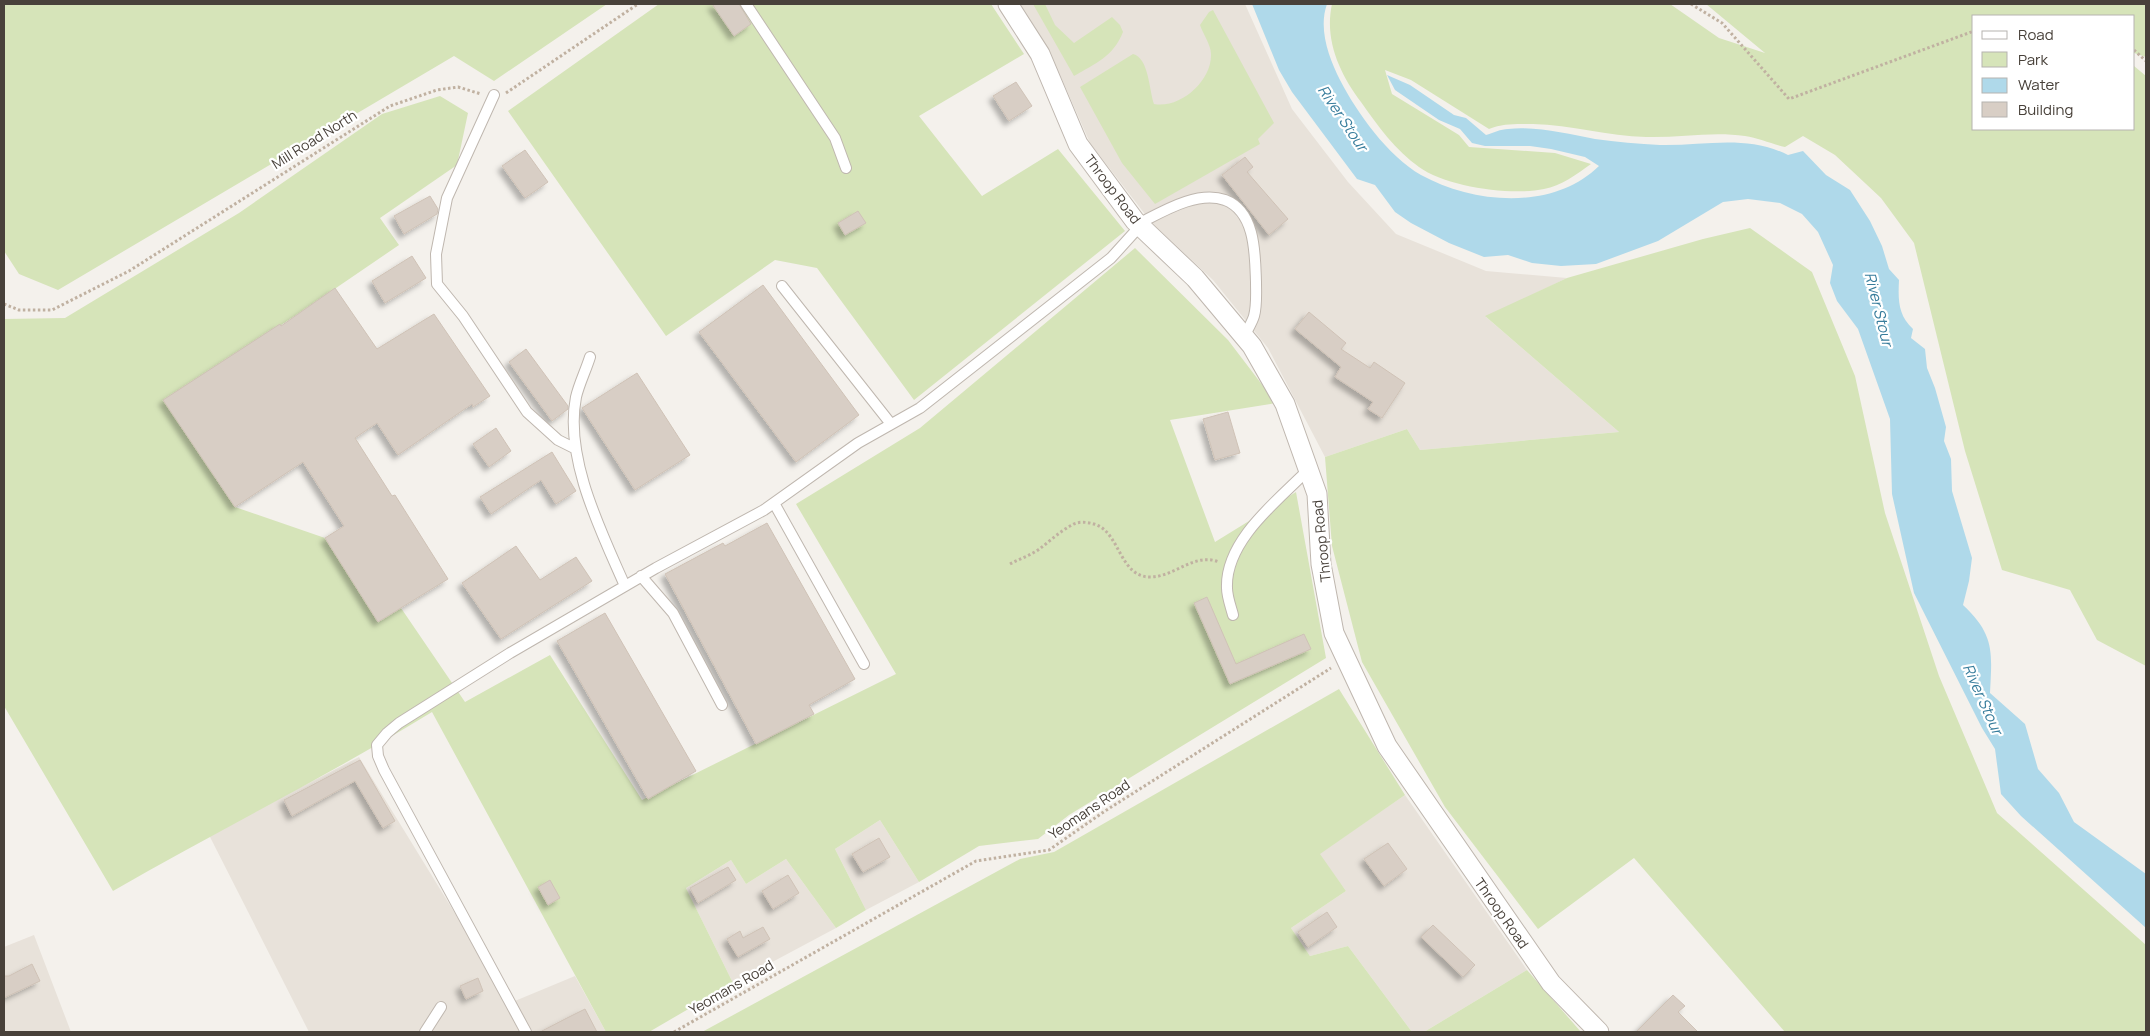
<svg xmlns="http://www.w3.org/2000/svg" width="2150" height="1036" viewBox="0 0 2150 1036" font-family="Manrope,sans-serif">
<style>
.residential{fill:#e8e2da}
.green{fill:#d6e4b9}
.water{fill:#afd9ea}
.building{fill:#d8cec5;stroke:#cfc2b6;filter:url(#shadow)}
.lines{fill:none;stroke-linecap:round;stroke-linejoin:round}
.service-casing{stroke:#bfb7af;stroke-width:12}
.minor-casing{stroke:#bfb7af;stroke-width:21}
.path{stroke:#c0b1a1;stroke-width:3;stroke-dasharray:2.5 2.5;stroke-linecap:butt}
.service{stroke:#fff;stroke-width:10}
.minor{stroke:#fff;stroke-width:19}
.labels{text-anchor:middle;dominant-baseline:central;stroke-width:4.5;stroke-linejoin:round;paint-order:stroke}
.street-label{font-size:14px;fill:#48413a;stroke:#fff}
.water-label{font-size:15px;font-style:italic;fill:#387d9c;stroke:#fff}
</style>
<defs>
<filter id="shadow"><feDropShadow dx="-4.5" dy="4.5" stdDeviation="2.5" flood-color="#0004"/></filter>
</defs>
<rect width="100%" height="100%" fill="#f4f1ec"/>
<path class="residential" d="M1017 4H1245L1292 109 1348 182 1396 234 1486 271 1567 278 1486 317 1619 432 1420 450 1407 429 1325 457 1268 348 1213 280 1151 222 1090 143 1060 75Z
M359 757 510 1003 575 976 606 1032H309L209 835Z
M1405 795 1527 970 1424 1032H1412L1348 946 1310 956 1291 928 1346 891 1319 854Z
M880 820 919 882 866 910 835 849Z
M786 859 836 928 733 983 686 888 731 860 746 884Z
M34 935 71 1032H4V947Z"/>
<path class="green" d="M4 4H607L494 81 454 56 58 290 19 274 4 251Z
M659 4H991L1024 54 919 116 982 196 1058 149 1125 231 914 400 817 268 775 260 666 336 508 111Z
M1033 4H1045L1055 25 1074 43 1112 17 1120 25 1123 32C1113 57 1096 63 1074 76Z
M1332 4H1670L1719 38 1765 53 1706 4H2146V57L2134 53V16H1974V129H2134V66L2146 76V666L2097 640 2070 590 2002 570 1965 451 1914 243 1881 198 1835 155 1803 136 1785 147C1772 144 1758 138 1745 136 1712 131 1679 138 1646 137 1608 136 1571 125 1533 124 1517 124 1504 123 1489 129L1411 80 1385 70 1392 94 1459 135 1469 147 1555 153 1591 164C1577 174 1561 186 1544 189 1512 196 1446 187 1419 167 1396 151 1377 125 1361 102 1340 74 1324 40 1332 4Z
M1213 10 1274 123 1258 139 1260 144 1155 204 1122 163 1080 87 1133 54C1149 58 1149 90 1154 104 1180 109 1212 81 1211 54 1211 45 1203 34 1200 25L1209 12Z
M440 96 468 113 457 165 380 218 399 245 295 316 164 401 235 507 325 538 378 622 401 608 465 702 550 655 642 800 896 674 796 504 920 428 1135 248 1228 340 1276 403 1170 420 1215 542 1296 492 1326 658 1069 815 1038 839 979 846 919 882 880 820 835 849 866 910 836 928 786 859 746 884 731 860 686 888 733 983 649 1032H606L432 712C328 776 219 830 113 891L4 706V319L65 318 239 213 382 114Z
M1750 228 1812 272 1855 376 1885 513 1939 676 1997 813 2146 945V1032H1785L1634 858 1538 929 1445 807 1362 662 1332 546 1325 457 1407 429 1420 450 1619 432 1485 316 1567 278 1703 239Z
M1339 689 1405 795 1320 854 1346 891 1291 928 1310 956 1348 946 1412 1032H702L1020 859 1054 852Z
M1527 970 1581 1032H1424Z"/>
<path class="water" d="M1252 4H1327C1318 29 1329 58 1340 80 1357 113 1388 156 1421 175 1474 204 1553 211 1599 166L1585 157 1551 149 1530 146H1485L1472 143 1460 129 1439 120 1395 90 1387 75 1410 85 1454 115 1466 118 1486 135C1493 133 1501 129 1508 129 1537 126 1567 134 1595 139 1616 142 1639 144 1660 145 1704 146 1746 134 1788 155L1803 151 1826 175 1850 190 1870 221 1882 246 1889 269 1899 280C1898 300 1898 315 1913 329L1911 338 1925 349 1927 368 1935 388 1946 427 1944 441 1951 459 1952 491 1972 558 1969 581 1963 605C1995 635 1992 652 1990 693L2025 724 2038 769 2059 793 2074 822 2146 874V928L2021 816 2001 794 1995 749 1982 728 1914 593 1892 494 1890 419 1858 329 1837 301 1830 283 1833 265 1818 232 1802 214 1780 203 1748 199 1723 202 1658 241 1596 264 1561 266 1532 263 1508 255 1484 257 1449 243 1411 223 1395 212 1375 185 1357 179 1292 92 1279 70Z"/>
<path class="building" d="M712 4H739L751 24 734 36Z
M1016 82 1032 106 1009 121 993 96Z
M525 150 548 182 525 198 502 166Z
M1245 157 1253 167 1247 172 1288 219 1269 235 1222 175Z
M430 196 438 209 437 214 404 234 394 216Z
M858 211 866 223 845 235 838 223Z
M412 256 426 278 385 303 372 281Z
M763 285 859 415 796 462 699 332Z
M335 288 377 349 434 314 490 396 473 407 472 404 398 455 377 423 355 438 392 496 395 495 448 579 378 622 325 538 344 526 303 462 235 507 163 400 280 324 281 326Z
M1309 312 1346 343 1341 349 1370 368 1374 362 1405 383 1382 418 1368 409 1373 402 1335 377 1341 367 1295 329Z
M526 349 568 406V409L552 421 509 362Z
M637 373 690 455 635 490 582 408Z
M1228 412 1240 453 1215 460 1203 419Z
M496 428 511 451 489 467 473 444Z
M552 452 576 491 556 504 541 480 491 514 480 497Z
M767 523 855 679 809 705 814 714 756 744 665 574 723 543 725 546Z
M516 546 540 580 576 557 592 581 501 639 462 583Z
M1207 597 1236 664 1304 634 1311 649 1230 684 1194 603Z
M605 613 696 771 648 799 557 641Z
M360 760 395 821 383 828 355 781 292 816 284 800Z
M879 838 890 857 863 872 852 854Z
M1388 843 1407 869 1384 886 1364 859Z
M728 867 736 880 698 903 690 888Z
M788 875 799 893 773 909 762 891Z
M550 880 560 898 548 905 538 887Z
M1327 912 1337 927 1308 947 1298 932Z
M1433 925 1475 965 1463 977 1421 937Z
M763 927 770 939 738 957 727 939 740 931 743 938Z
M32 964 40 981 4 998V976H9Z
M478 978 483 991 466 999 460 986Z
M1673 995 1685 1006 1678 1012 1698 1032H1636Z
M585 1009 597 1032H540L567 1018Z"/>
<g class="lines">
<g class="service-casing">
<path id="service" d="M746 4 835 138 846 168
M494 95 447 198 436 254 437 284 463 316 527 412 558 440 576 449
M1138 224C1162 212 1197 190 1225 200 1256 212 1255 255 1256 282 1256 293 1257 305 1254 316 1252 323 1247 330 1244 337
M782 286 891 424
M590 357C586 370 579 384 576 397 564 458 601 531 625 586
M774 503 864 664
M641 576 673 613 722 705
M1233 615C1231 607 1227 597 1227 588 1225 541 1277 501 1308 470
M425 1032 441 1007
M526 1032 384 770 378 756 377 745 387 733 399 723 510 653 656 568 764 510 858 443 920 408 1111 258 1140 226"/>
</g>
<g class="minor-casing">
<path id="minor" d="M1008 4 1040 54 1078 144 1135 221 1195 278 1252 346 1285 404 1317 494 1321 564 1334 633 1387 746 1551 983 1599 1032"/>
</g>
<path class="path" d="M1691 4 1722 23 1789 99 1974 31
M2134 50 2146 61
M506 93 638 4
M4 304 19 310H52L129 271 390 106 437 90 458 87 481 94
M1010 564C1019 559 1029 556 1038 550 1049 542 1060 531 1072 525 1078 521 1087 522 1094 524 1120 531 1119 577 1150 577 1175 577 1194 552 1219 562
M674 1032 976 861 1049 850 1105 811 1331 668"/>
<use href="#service" class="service"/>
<use href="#minor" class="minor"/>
</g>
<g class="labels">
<g class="street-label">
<text transform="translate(314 139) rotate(-32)">Mill Road North</text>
<text transform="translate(1113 189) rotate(53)">Throop Road</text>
<text transform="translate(1321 541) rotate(-96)">Throop Road</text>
<text transform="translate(1089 809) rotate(-34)">Yeomans Road</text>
<text transform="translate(1502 913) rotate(55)">Throop Road</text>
<text transform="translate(731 987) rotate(-30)">Yeomans Road</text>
</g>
<g class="water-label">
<text transform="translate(1343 118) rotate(56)">River Stour</text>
<text transform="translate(1879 309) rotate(76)">River Stour</text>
<text transform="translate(1983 699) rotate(66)">River Stour</text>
</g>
</g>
<rect width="2150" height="1036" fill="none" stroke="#48413a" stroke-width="10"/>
<rect x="1972" y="15" width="162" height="115" fill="#ffffff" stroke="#b6b3b0"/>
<rect x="1982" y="31" width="25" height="8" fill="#ffffff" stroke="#b6b3b0"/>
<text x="2018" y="40" font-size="15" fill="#48413a">Road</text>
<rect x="1982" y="52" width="25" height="15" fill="#d6e4b9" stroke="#b6b3b0"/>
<text x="2018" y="65" font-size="15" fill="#48413a">Park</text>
<rect x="1982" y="78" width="25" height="15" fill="#afd9ea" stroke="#b6b3b0"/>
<text x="2018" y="90" font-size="15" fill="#48413a">Water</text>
<rect x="1982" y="102" width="25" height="15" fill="#d8cec5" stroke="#b6b3b0"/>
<text x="2018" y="115" font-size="15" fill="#48413a">Building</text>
</svg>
